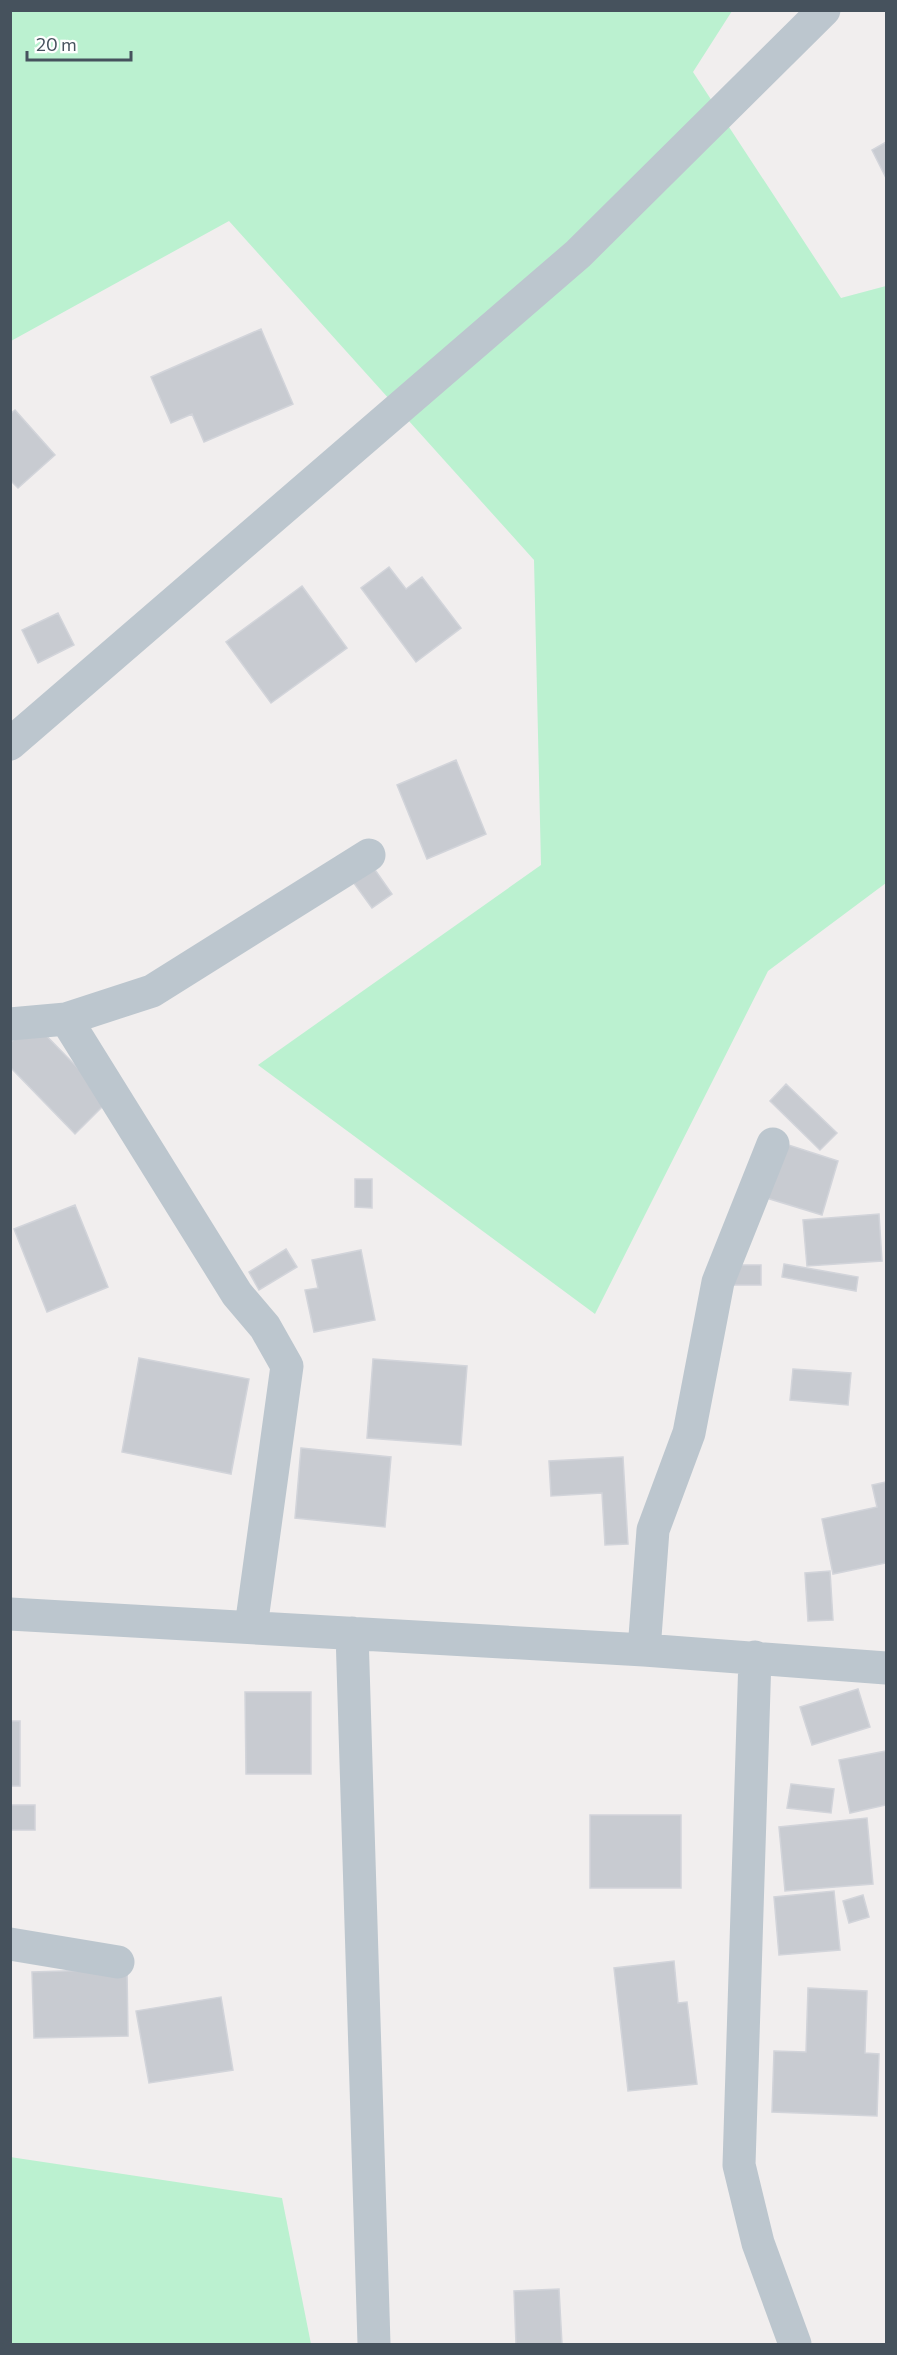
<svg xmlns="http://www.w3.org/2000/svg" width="897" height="2355" viewBox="0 0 897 2355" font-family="Commissioner,sans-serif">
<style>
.green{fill:#bbf1d0}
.building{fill:#c8cbd1;stroke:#d2d4da;stroke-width:1.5}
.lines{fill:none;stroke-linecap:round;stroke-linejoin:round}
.minor{stroke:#bcc6ce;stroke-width:33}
</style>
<rect width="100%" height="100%" fill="#f1eeee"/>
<path class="green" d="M11 11H732L693 72 841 298 886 286V883L768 971 595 1314 258 1065 541 865 534 560 229 221 11 341Z
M10 2157 282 2198 311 2344H11Z"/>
<path class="building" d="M886 142V178L872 150Z
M261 329 293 404 204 442 192 414 171 423 151 377Z
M15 410 55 455 18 488 10 480V414Z
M389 567 406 589 422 577 461 628 416 662 361 588Z
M302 586 347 648 271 703 226 642Z
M58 613 74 645 38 663 22 630Z
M456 760 486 834 427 859 397 785Z
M373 867 392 894 372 908 353 882Z
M33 1022 109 1100 75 1134 10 1067V1043Z
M786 1084 837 1133 820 1150 770 1101Z
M776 1141 838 1161 822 1215 760 1196Z
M355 1179H372V1208L355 1207Z
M75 1205 108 1287 47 1312 14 1229Z
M879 1214 882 1261 807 1266 803 1220Z
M286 1249 297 1267 259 1290 249 1272Z
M361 1250 375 1320 314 1332 305 1290 318 1288 312 1260Z
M784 1264 858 1277 856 1291 782 1277Z
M733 1265H761V1285H733Z
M139 1358 249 1379 231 1474 122 1452Z
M373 1359 467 1366 461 1445 367 1438Z
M793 1369 851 1373 848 1405 790 1400Z
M301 1448 391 1457 385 1527 295 1518Z
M623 1457 628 1544 605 1545 602 1493 551 1496 549 1461Z
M886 1482V1563L833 1574 822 1519 877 1507 872 1485Z
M830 1571 833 1620 808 1621 805 1573Z
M858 1689 870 1727 812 1745 800 1707Z
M245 1692H311V1774H246Z
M10 1721H20V1786H10Z
M886 1751V1805L850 1813 839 1760Z
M791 1784 834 1789 831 1813 787 1808Z
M10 1805H35V1830H10Z
M590 1815H681V1888H590Z
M867 1818 873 1884 785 1891 779 1827Z
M834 1891 840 1950 779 1955 774 1897Z
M863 1895 869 1917 849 1923 843 1901Z
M674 1961 678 2003 687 2002 697 2084 628 2091 614 1968Z
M127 1969 128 2036 34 2038 32 1972Z
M808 1988 867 1991 865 2053 879 2054 877 2116 772 2112 774 2051 806 2052Z
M221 1997 233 2070 149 2083 136 2011Z
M559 2289 562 2344H516L514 2291Z"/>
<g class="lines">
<path class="minor" d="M10 744 578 254 824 10
M66 1019 237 1294 265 1327 287 1366 251 1627
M10 1024 66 1019 152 991 369 855
M10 1614 644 1650 886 1668
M352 1633 374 2344
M644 1650 653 1530 689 1433 718 1282 773 1144
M755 1657 739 2165 758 2243 795 2344
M10 1944 118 1962"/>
</g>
<rect width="897" height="2355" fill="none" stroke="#46525d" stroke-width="24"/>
<path d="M27 51v9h104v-9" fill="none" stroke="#46525d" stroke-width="3"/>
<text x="36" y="51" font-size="18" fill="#46525d" stroke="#ffffff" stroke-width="4.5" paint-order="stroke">20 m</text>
</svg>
